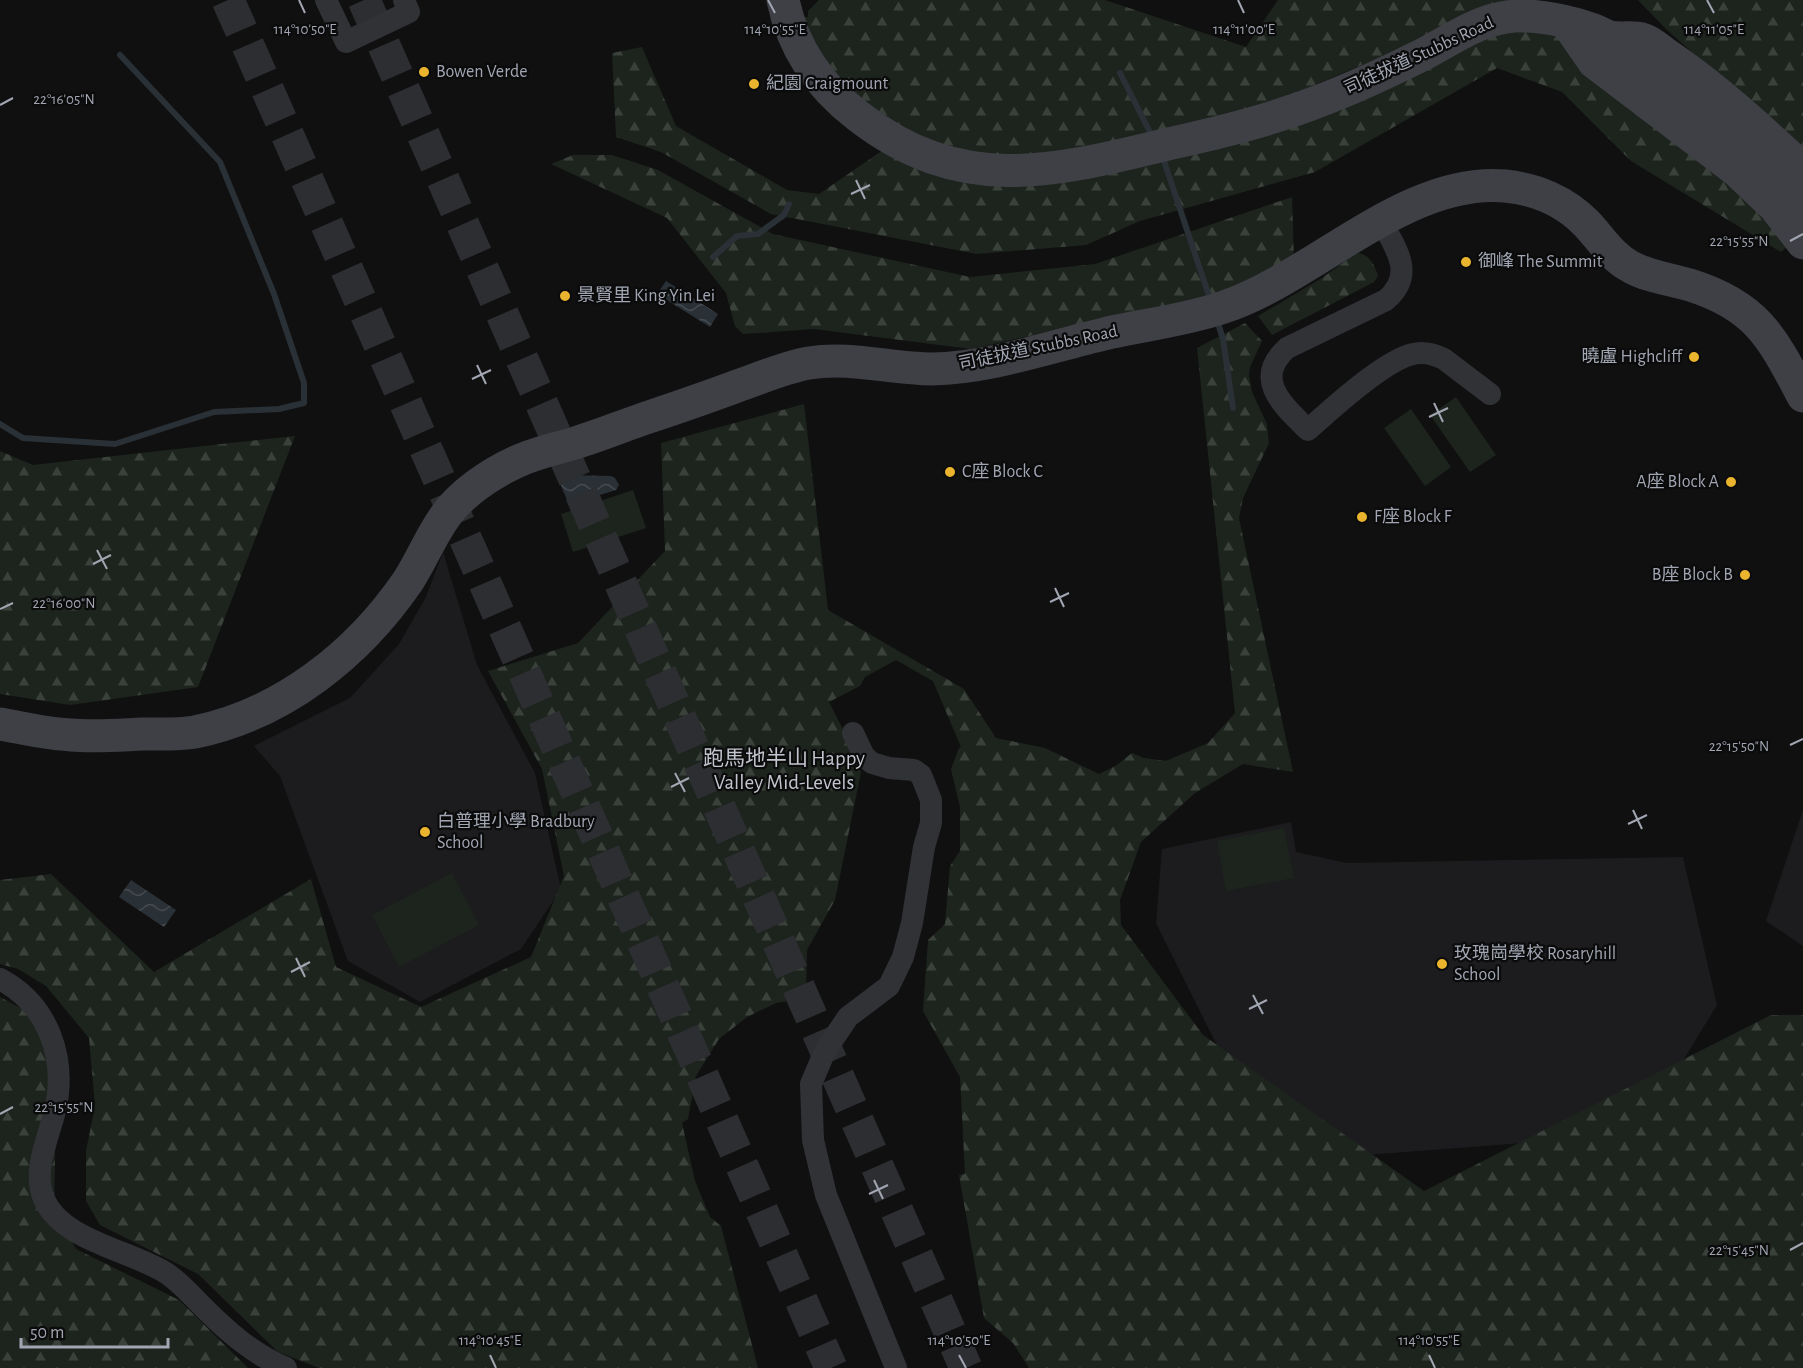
<svg xmlns="http://www.w3.org/2000/svg" width="1803" height="1368" viewBox="0 0 1803 1368" font-family="'Alegreya Sans','Noto Sans TC',sans-serif">
<style>
.built{fill:#1c1c1e}
.forest{fill:url(#forest-firs)}
.garden{fill:#1c241d}
.water{fill:url(#water-waves)}
.lines{fill:none;stroke-linecap:round;stroke-linejoin:round}
.stream{stroke:#293036;stroke-width:6}
.highway-tunnel{stroke:#2d2e31;stroke-width:33;stroke-dasharray:33 16;stroke-linecap:butt}
.street{stroke:#313236;stroke-width:22}
.secondary{stroke:#3f4046;stroke-width:33}
.ticks{fill:none;stroke:#a1a6b2;stroke-width:2}
.poi-dot{fill:#ebb42e;stroke:#0b0b0c;stroke-width:2}
.labels{text-anchor:middle;dominant-baseline:central;stroke-width:4.5;stroke-linejoin:round;paint-order:stroke}
.street-label{font-size:18px;fill:#a1a6b2;stroke:#0b0b0c}
.poi-label{font-size:18px;fill:#a1a6b2;stroke:#0b0b0c;text-anchor:start}
.quarter-label{font-size:21px;fill:#c2c5ce;stroke:#0b0b0c}
.ticks-label{font-size:15px;text-anchor:middle;fill:#a1a6b2;stroke:#0b0b0c;stroke-width:4.5;stroke-linejoin:round;paint-order:stroke}
</style>
<defs>
<pattern id="forest-firs" width="22" height="20" patternUnits="userSpaceOnUse" patternTransform="scale(1.5)"><rect width="22" height="20" fill="#1c241d"/><path d="M5 1l3.5 6h-7zM16 11l3.5 6h-7z" fill="#3a413b"/></pattern>
<pattern id="water-waves" width="16" height="10" patternUnits="userSpaceOnUse" patternTransform="scale(1.5)"><rect width="16" height="10" fill="#293036"/><path d="M0 5q4-4 8 0t8 0" fill="none" stroke="#454b51"/></pattern>
</defs>
<rect width="100%" height="100%" fill="#101011"/>
<path class="built" d="M443 552 477 665 535 773 561 889 521 949 420 1002 348 961 280 776 254 746 350 698 399 644 426 597Z
M1803 810V946L1766 921Z
M1291 822 1296 852 1347 863 1683 857 1717 1005 1638 1134 1275 1162 1156 923 1162 849Z"/>
<path class="forest" d="M819 0H1105L1246 47 1278 0H1516L1234 119 995 163 927 143 830 79 803 17H808V11Z
M1638 0H1803V152L1666 29Z
M1559 29 1727 175 1789 245 1781 252 1631 161 1562 92 1497 68 1315 172 1140 221 1086 245 977 254 771 214 661 152 616 137 612 53 642 47 676 126 787 190 819 194 886 148 1054 176 1472 36Z
M573 155H612L658 170 773 234 970 277 1095 264 1292 197 1294 261 1212 295 971 349 814 329 743 334 735 326 726 293 667 218 551 164Z
M1359 253C1370 256 1375 265 1378 276L1374 282 1272 335 1258 316 1322 278 1352 256Z
M1245 323 1262 341 1250 367 1249 375 1252 392 1267 424 1269 443 1243 498 1239 518 1293 772 1243 764 1195 793 1141 842 1120 900 1121 925 1203 1035 1424 1191 1771 1015H1803V1368H1029L1013 1343 984 1318 959 1175 965 1174 960 1077 923 1011 928 940 945 924 950 866 960 851V807L951 769 959 748 961 747 933 681 896 660 865 677 860 686 829 702 852 747 861 772 835 900 807 950 806 998 776 1003 747 1017 719 1039 696 1076 688 1119 682 1123 695 1181 710 1217 721 1226 758 1368H319L278 1352 198 1274 100 1225 86 1201V1151L95 1106 89 1038 46 986 18 969 0 964V880L51 874 154 972 311 879 336 967 421 1007 531 957 564 876 542 769 488 671 578 643 665 551 661 443 804 404 828 610 964 689 996 738 1045 748 1099 774 1117 765 1132 753 1144 758 1166 761 1208 743 1235 713 1197 348Z
M295 436 198 687 70 705 0 694V451L33 465Z
M0 997 24 1010 57 1051 54 1209 76 1249 179 1300 248 1368H0Z"/>
<path class="garden" d="M1456 397 1496 455 1470 472 1430 415Z
M1411 409 1451 467 1425 486 1384 428Z
M633 490 646 528 573 552 561 514Z
M1284 828 1294 878 1226 891 1217 841Z
M452 873 479 925 399 967 372 915Z"/>
<path class="water" d="M666 281 718 314 710 327 657 294Z
M562 475 611 476 615 478 619 485 616 490 571 504 568 502 559 481Z
M131 880 176 910 164 927 119 897Z"/>
<g class="lines">
<path class="stream" d="M1120 73 1153 138
M1162 155 1211 302
M713 257 737 236 758 234 784 215 789 204
M1217 320 1223 339 1233 408
M0 424 23 438 115 444 214 412 279 409 304 403V383L274 294 220 162 120 55"/>
<path class="highway-tunnel" d="M228 0 831 1368
M364 0 966 1368"/>
<path class="street" d="M326 0 346 42 409 12 404 0
M1381 221C1396 249 1416 274 1386 300L1287 348C1252 380 1284 406 1308 430 1331 409 1385 360 1413 354 1424 351 1434 354 1444 359L1490 394
M853 733 864 756 872 763 889 768 914 770 921 775 931 800V823L924 847 912 923 903 957 889 986 848 1017 825 1051 811 1084 813 1140 826 1195 896 1368
M0 979C49 1005 67 1059 55 1111 48 1139 32 1171 44 1199 62 1241 130 1250 166 1273 180 1282 191 1295 203 1307 228 1332 253 1354 286 1368"/>
<path class="secondary" d="M783 0C793 49 819 86 858 116 961 196 1053 172 1168 144 1223 132 1275 119 1327 98 1360 85 1392 70 1424 54 1454 38 1481 18 1516 16 1539 15 1569 21 1591 29 1597 31 1602 34 1607 36 1618 40 1631 36 1642 39 1651 41 1660 50 1667 55 1716 88 1760 129 1803 169
M1567 23 1594 62 1736 170 1775 207 1803 243
M1611 39 1803 200
M0 724C23 728 48 734 71 735 95 737 119 735 143 734 160 734 178 735 195 732 283 714 358 654 408 581 421 561 430 538 444 518 460 494 490 474 516 462 535 453 555 449 575 443 598 436 620 427 643 419 676 408 708 397 740 385 763 377 786 367 809 363 850 356 891 369 932 369 989 368 1049 347 1104 334 1143 325 1187 320 1224 307 1314 277 1406 177 1505 186 1535 189 1565 201 1587 224 1601 239 1612 257 1631 267 1649 277 1670 279 1690 285 1757 306 1772 337 1803 396"/>
</g>
<path class="ticks" d="M299 0 305 13M768 0 775 13M1238 0 1244 13M1707 0 1714 13M0 105 13 98M856 180 865 199M851 194 870 185M1790 241 1803 234M477 365 486 384M472 379 491 370M1434 403 1443 422M1429 417 1448 408M97 550 107 569M93 564 111 555M1055 588 1064 607M1050 602 1069 593M0 609 13 603M1790 745 1803 739M675 773 685 792M671 787 689 778M1633 810 1642 829M1628 824 1647 815M296 958 305 977M291 972 310 962M1253 995 1263 1014M1249 1009 1267 1000M0 1114 13 1107M874 1180 883 1199M869 1194 888 1185M1790 1250 1803 1243M490 1355 496 1368M959 1355 966 1368M1429 1355 1435 1368"/>
<g class="poi-dot">
<circle cx="424" cy="72" r="6"/>
<circle cx="754" cy="84" r="6"/>
<circle cx="1466" cy="262" r="6"/>
<circle cx="565" cy="296" r="6"/>
<circle cx="1694" cy="357" r="6"/>
<circle cx="950" cy="472" r="6"/>
<circle cx="1731" cy="482" r="6"/>
<circle cx="1362" cy="517" r="6"/>
<circle cx="1745" cy="575" r="6"/>
<circle cx="425" cy="832" r="6"/>
<circle cx="1442" cy="964" r="6"/>
</g>
<g class="labels">
<g class="street-label">
<text transform="translate(1419 56) rotate(-25)">司徒拔道 Stubbs Road</text>
<text transform="translate(1038 348) rotate(-12)">司徒拔道 Stubbs Road</text>
</g>
<g class="poi-label">
<text x="436" y="72">Bowen Verde</text>
<text x="766" y="84">紀園 Craigmount</text>
<text x="1478" y="262">御峰 The Summit</text>
<text x="577" y="296">景賢里 King Yin Lei</text>
<text x="1682" y="357" text-anchor="end">曉盧 Highcliff</text>
<text x="962" y="472">C座 Block C</text>
<text x="1719" y="482" text-anchor="end">A座 Block A</text>
<text x="1374" y="517">F座 Block F</text>
<text x="1733" y="575" text-anchor="end">B座 Block B</text>
<text x="437" y="822">白普理小學 Bradbury<tspan x="437" dy="21">School</tspan></text>
<text x="1454" y="954">玫瑰崗學校 Rosaryhill<tspan x="1454" dy="21">School</tspan></text>
</g>
<g class="quarter-label">
<text x="784" y="758">跑馬地半山 Happy<tspan x="784" dy="24">Valley Mid-Levels</tspan></text>
</g>
</g>
<g class="ticks-label">
<text x="305" y="34">114°10'50"E</text>
<text x="775" y="34">114°10'55"E</text>
<text x="1244" y="34">114°11'00"E</text>
<text x="1714" y="34">114°11'05"E</text>
<text x="64" y="104">22°16'05"N</text>
<text x="1739" y="246">22°15'55"N</text>
<text x="64" y="608">22°16'00"N</text>
<text x="1739" y="751">22°15'50"N</text>
<text x="64" y="1112">22°15'55"N</text>
<text x="1739" y="1255">22°15'45"N</text>
<text x="490" y="1345">114°10'45"E</text>
<text x="959" y="1345">114°10'50"E</text>
<text x="1429" y="1345">114°10'55"E</text>
</g>
<path d="M21 1338v9h147v-9" fill="none" stroke="#a1a6b2" stroke-width="3"/>
<text x="30" y="1338" font-size="18" fill="#a1a6b2" stroke="#0b0b0c" stroke-width="4.5" paint-order="stroke">50 m</text>
</svg>
